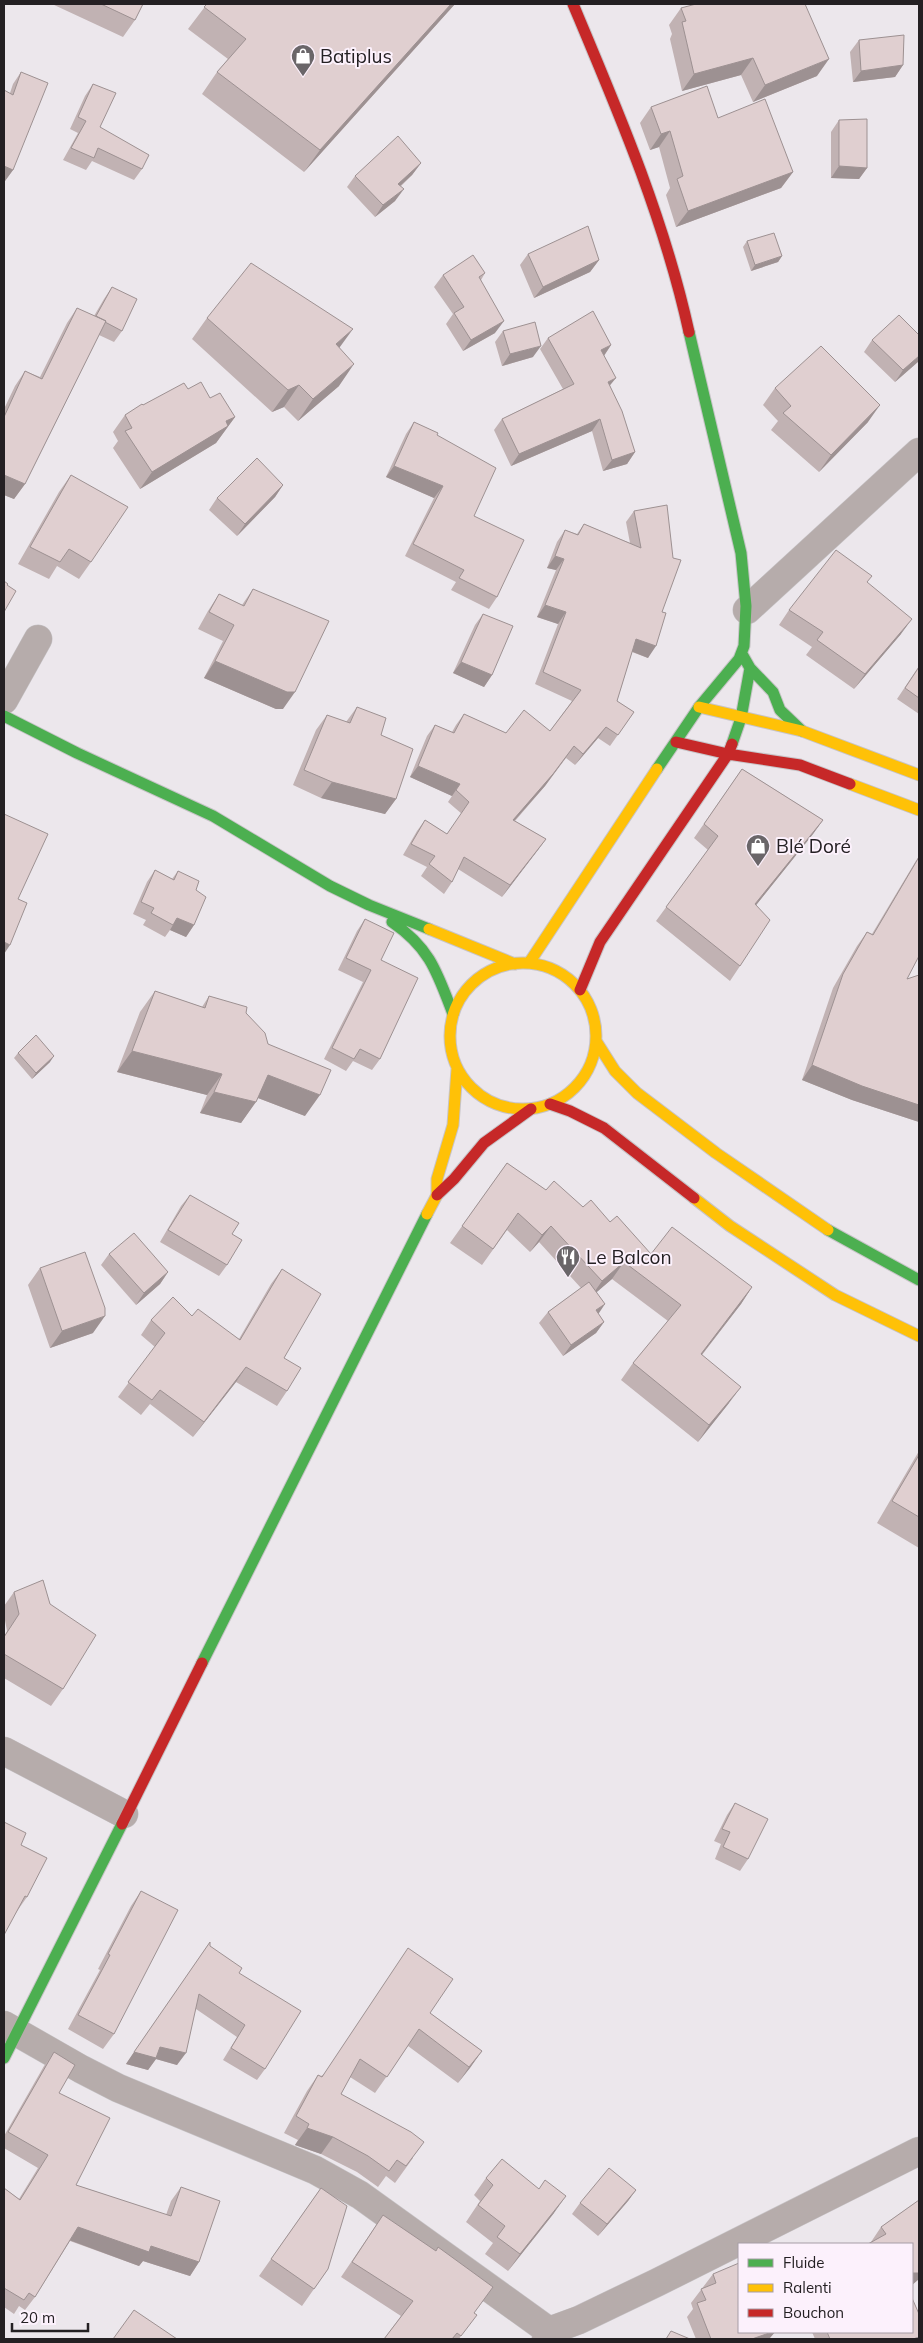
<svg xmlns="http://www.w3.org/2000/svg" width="923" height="2343" viewBox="0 0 923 2343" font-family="Mulish,sans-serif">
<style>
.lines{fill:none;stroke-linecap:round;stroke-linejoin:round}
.street-casing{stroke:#c7c4c7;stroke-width:29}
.fast-casing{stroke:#c7c4c7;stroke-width:13}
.slow-casing{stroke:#c7c4c7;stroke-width:13}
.jam-casing{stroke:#c7c4c7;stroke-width:13}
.street{stroke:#b6acab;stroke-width:28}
.fast{stroke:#4caf50;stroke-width:11}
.slow{stroke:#ffc107;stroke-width:11}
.jam{stroke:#c62828;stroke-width:11}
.wall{fill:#c1b2b3}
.shaded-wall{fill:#9d9192}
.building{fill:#e0cfd0;stroke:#9d9192}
.labels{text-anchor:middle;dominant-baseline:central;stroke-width:4;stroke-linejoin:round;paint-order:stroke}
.poi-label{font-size:19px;fill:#242023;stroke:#fcf1fc;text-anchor:start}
</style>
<rect width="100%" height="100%" fill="#ece7ec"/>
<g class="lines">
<g class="street-casing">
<path id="street" d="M747 610 919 452
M4 700 38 639
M4 1751 124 1814
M4 2025 81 2069 118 2088 315 2170 360 2195 549 2331
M546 2339 549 2331 579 2320 656 2283 919 2151"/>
</g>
<g class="fast-casing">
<path id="fast" d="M750 668 773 692 780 710 802 731
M4 716 77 753 213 816 330 886 369 905 429 929
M732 744 741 718 750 668 742 654
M657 769 699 707 739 659 744 646 746 606 741 553 689 332
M392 922C430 948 437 972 453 1014
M828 1230 919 1280
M202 1663 427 1214
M4 2058 122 1824"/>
</g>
<g class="slow-casing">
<path id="slow" d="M699 707 802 731 919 775
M850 784 919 810
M429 929 515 964
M450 1036a73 73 0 1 1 146 0a73 73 0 1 1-146 0Z
M529 963 657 769
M596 1041 615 1071 637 1093 716 1153 828 1230
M694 1198 730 1226 835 1295 919 1336
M427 1214 437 1195V1179L453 1125 457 1069"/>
</g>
<g class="jam-casing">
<path id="jam" d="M573 4C618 111 664 218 689 332
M676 742 728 754 800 765 850 784
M580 990 600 942 728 754 732 744
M550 1104 570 1111 604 1128 694 1198
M437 1195 454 1179 484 1143 531 1109
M122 1824 202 1663"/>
</g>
<use href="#street" class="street"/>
<use href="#fast" class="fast"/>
<use href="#slow" class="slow"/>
<use href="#jam" class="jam"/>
</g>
<path class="wall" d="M52 4H143L135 20 123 37Z
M207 4H455L304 172 202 94 217 72 228 59 188 29Z
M681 8 817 76 753 102 741 75 682 91 670 39 672 34 669 25Z
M859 40 903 65 895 77 853 82 850 52Z
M21 72 13 170 5 181 10 93 13 84Z
M93 84 100 127 142 169 134 180 92 161 86 170 63 160 78 133 70 129 85 96Z
M651 107 718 118 793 172 781 188 676 227 666 195 670 188 659 147 650 150 640 123Z
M839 120 867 168 859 179 831 178V132Z
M421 163 412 175 401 186 395 201 375 217 347 187 355 176Z
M747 241 782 256 778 262 751 271 743 247Z
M528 254 599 260 590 272 534 298 520 265Z
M485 273 481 280 495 333 463 351 446 324 453 314 434 287 443 275Z
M112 287 122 331 114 342 99 335 25 484 14 499 4 495V409L15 386 25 371 40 377 67 323 77 308 94 316 104 299Z
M207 318 339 348V386L298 421 284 407 272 412 192 339Z
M503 331 533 357 502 366 495 342Z
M548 338 611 345 604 356 610 386 635 452 627 464 603 471 592 431 511 466 494 430 502 419 563 389 540 349Z
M872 340 919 361 895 382 864 352Z
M775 388 868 422 819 472 771 430 778 421 763 405Z
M188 389 210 398 235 417 216 443 140 489 113 448 118 441 113 432 125 415 143 405Z
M414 422 437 435 474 516 497 597 489 609 451 590 456 582 405 556 434 498 386 477 406 434Z
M71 475 91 562 79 579 57 566 49 579 18 564 59 492Z
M283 485 275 497 237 536 209 510 217 498Z
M634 511 662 612 648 658 632 652 617 701 634 712 610 746 598 738 575 765 566 758 545 786 515 821 546 839 502 897 458 869 452 882 444 894 421 876 427 867 403 855 417 831 425 820 447 834 462 814 448 802 452 796 410 777 427 736 435 725 452 732 456 725 464 714 506 733 550 731 572 701 535 684 558 624 537 617 556 570 547 568 557 542 565 530 577 534 584 524 630 543 626 522Z
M868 583 901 634 854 689 806 655 812 647 779 625 789 610Z
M253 589 283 709H276L204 678 223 641 198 629 208 611 219 594 242 605Z
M483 614 492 675 484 687 453 673 475 625Z
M919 666V714L897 699Z
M357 707 381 735 396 799 385 814 321 798 293 785 316 730 327 715 346 722Z
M742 769 823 820 813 834 756 905 740 966 730 981 656 921 708 850 694 838Z
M919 856V956L907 979 919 975V1122L852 1100 802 1080 833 988 857 946 867 932 872 934 914 864Z
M155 870 172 879 178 871 196 890 194 925 186 937 170 930 165 937 143 925 146 920 133 914 147 882Z
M365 919 381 960 380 1059 372 1070 353 1061 346 1071 324 1059 363 982 338 970 357 931Z
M155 991 202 1007 209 996 246 1013 268 1044 305 1116 258 1098 241 1123 200 1113 207 1095 117 1072 140 1012Z
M18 1053 50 1062 32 1079 14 1058Z
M507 1163 546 1190 583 1207 610 1222 651 1254 752 1287 741 1304 702 1355 729 1403 698 1442 621 1380 633 1363 668 1321 612 1279 596 1292 598 1314 604 1322 596 1333 563 1356 539 1323 548 1312 581 1288 539 1242 530 1252 507 1230 482 1265 450 1243Z
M190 1195 232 1234 227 1265 219 1276 160 1242 181 1206Z
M109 1254 168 1272 160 1284 136 1305 101 1265Z
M40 1268 93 1333 50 1348 28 1285Z
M282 1269 284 1358 287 1391 277 1406 236 1382 193 1437 150 1404 141 1415 118 1397 155 1347 141 1335 151 1320 192 1316 239 1339 271 1284Z
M919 1451V1548L877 1523Z
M14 1592 63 1689 51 1706 4 1678V1637L7 1631 4 1615V1606Z
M735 1803 748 1859 740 1871 715 1859 721 1844 714 1841 727 1815Z
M21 1845 27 1897 15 1914Z
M141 1891 114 2034 103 2049 68 2029 100 1970 98 1969 131 1906Z
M210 1942V1946L265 2069 257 2080 223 2060 237 2037 196 2009 177 2065 156 2059 148 2070 126 2064Z
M430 2013 482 2051 458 2083 408 2046 375 2093 350 2077 341 2094 413 2158 395 2183 386 2176 378 2187 357 2172 321 2154 295 2145 298 2140 284 2133 307 2091 318 2075 321 2076Z
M54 2052 59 2093 76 2185 166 2215 171 2201 181 2187 199 2262 190 2276 143 2261 139 2266 70 2241 35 2297 25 2310 19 2306 14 2314 4 2307V2188L19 2199 38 2168 4 2148V2136L44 2066Z
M486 2178 539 2189 554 2213 508 2271 485 2254 493 2243 466 2222 480 2201 474 2195Z
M321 2188 328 2269 302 2306 259 2276Z
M636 2190 628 2201 598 2236 572 2214 580 2203Z
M919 2200V2279L912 2285V2244H868L871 2242 881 2227Z
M383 2215 474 2314 459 2339H384L401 2316 341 2277Z
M713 2274 739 2332H775L769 2339H696L687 2317 693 2309 691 2303Z
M812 2332H912L919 2339H815Z"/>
<path class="shaded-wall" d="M451 4H455L304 172 320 150Z
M753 58 741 75 682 91 694 74Z
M829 59 817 76 753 102 765 85Z
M903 65 895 77 853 82 861 71Z
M670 131 659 147 650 150 661 134Z
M421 163 412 175 390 195 398 184Z
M4 166 13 170 5 181H4Z
M839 166 867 168 859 179 831 178Z
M793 172 781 188 676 227 688 211Z
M404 189 395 201 375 217 383 205Z
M782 256 778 262 751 271 755 265Z
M599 260 590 272 534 298 543 287Z
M504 321 495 333 463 351 471 340Z
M353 329 337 351 336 344Z
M611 345 603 357 601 350Z
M541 346 533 357 502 366 510 354Z
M919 356V361L895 382 903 370Z
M354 364 339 386 298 421 313 399Z
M616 378 607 389 608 382Z
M299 385 284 407 272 412 288 390Z
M880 405 868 422 819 472 831 455Z
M235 417 216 443 140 489 152 472 226 421Z
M600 419 592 431 511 466 519 454Z
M635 452 627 464 603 471 612 460Z
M394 466 443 486 434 498 386 477Z
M4 475 25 484 14 499 4 495Z
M283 485 275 497 237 536 245 524Z
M555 556 564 559 556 570 547 568Z
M545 605 566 612 558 624 537 617Z
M912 619 901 634 854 689 865 674Z
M636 639 656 646 648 658 628 650Z
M215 661 295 692 283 709H276L204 678Z
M461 662 492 675 484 687 453 673Z
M606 727 598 738 575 765 583 754Z
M574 746 545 786 505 831 513 820Z
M418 766 460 784 452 796 410 777Z
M332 782 396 799 385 814 321 798Z
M823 820 813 834 745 919 755 904Z
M546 839 538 850 502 897 510 885Z
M177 918 194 925 186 937 170 930Z
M4 942 10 945 4 954Z
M132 1051 222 1074 207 1095 117 1072Z
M54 1056 50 1062 32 1079 36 1073Z
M812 1065 919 1105V1122L852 1100 802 1080Z
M268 1075 320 1095 305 1116 253 1096Z
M214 1092 256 1102 241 1123 200 1113Z
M551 1226 539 1242 530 1252 542 1235Z
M624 1262 612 1279 590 1298 602 1281Z
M168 1272 160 1284 136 1305 144 1293Z
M752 1287 741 1304 689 1371 701 1354Z
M605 1304 597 1316 596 1310Z
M105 1316 93 1333 50 1348 62 1331Z
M604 1322 596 1333 563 1356 571 1345Z
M246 1367 236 1382 193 1437 204 1422Z
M741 1387 729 1403 698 1442 709 1425Z
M160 2047 186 2053 177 2065 156 2059 148 2070 126 2064 134 2052Z
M482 2051 470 2068 458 2083 469 2067Z
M307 2128 333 2137 321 2154 295 2145Z
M636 2190 628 2201 598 2236 607 2224Z
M566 2196 554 2213 508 2271 520 2254Z
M78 2227 151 2246 199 2262 190 2276 143 2261 139 2266 69 2240Z
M912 2273H919V2279L912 2285Z
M772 2332H775L769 2339H752Z"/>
<path class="building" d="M101 4H143L135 20Z
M207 4H451L320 150 217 72 246 39 204 7Z
M696 4H805L829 59 765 85 753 58 694 74 682 22 686 21 681 8Z
M904 35 903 65 861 71 859 40Z
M21 72 48 83 13 170 4 166V90L13 95Z
M93 84 116 93 100 127 149 155 142 169 98 148 94 158 71 148 86 121 78 117Z
M707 86 718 118 765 99 793 172 688 211 677 179 683 176 670 131 661 134 651 107Z
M867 119V168L839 166V120Z
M398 136 421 163 398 184 404 189 383 205 355 176Z
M588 226 599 260 543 287 528 254Z
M774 233 782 256 755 265 747 241Z
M473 255 485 273 479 277 504 321 471 340 454 313 464 307 443 275Z
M251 263 353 329 336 344 354 364 313 399 299 385 288 390 207 318Z
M112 287 137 299 122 331 105 322 106 321 96 316Z
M77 308 106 321 25 484 4 475V417L25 371 42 379Z
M593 311 611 345 601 350 616 378 608 382 622 411 635 452 612 460 600 419 519 454 502 419 574 384 548 338Z
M899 315 919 335V356L903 370 872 340Z
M535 322 541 346 510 354 503 331Z
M821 346 880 405 831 455 783 413 791 406 775 388Z
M201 382 210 398 220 393 235 417 226 421 228 426 152 472 125 431 132 428 125 415 142 404 143 405 184 383 188 389Z
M414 422 438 433 437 435 496 468 474 516 524 540 497 597 459 578 464 570 413 544 443 486 394 466Z
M257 458 283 485 245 524 217 498Z
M71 475 128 507 91 562 69 549 60 562 30 547Z
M667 505 673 558 681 560 662 612 666 613 656 646 636 639 617 701 634 712 618 735 606 727 583 754 574 746 553 774 513 820 546 839 510 885 464 857 452 882 429 864 435 856 411 844 425 820 447 834 469 802 456 790 460 784 418 766 435 725 454 733 464 714 506 733 524 710 550 731 581 690 543 672 566 612 545 605 564 559 555 556 565 530 578 535 584 524 641 548 634 511Z
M836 550 872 576 867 582 912 619 865 674 817 640 823 632 789 610Z
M4 581 8 584 7 585 16 591 4 612Z
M253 589 329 621 295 692H287L215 661 234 625 209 612 219 594 244 606Z
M483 614 513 626 492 675 461 662Z
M919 667V698L905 688Z
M357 707 386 718 381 735 413 749 396 799 332 782 304 770 327 715 350 723Z
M742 769 823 820 755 904 770 920 740 966 666 907 718 836 704 824Z
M4 814 48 834 18 899 27 903 10 945 4 942Z
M919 857V956L907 979 919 975V1105L862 1086 812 1065 843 974 867 932 873 935Z
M155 870 174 880 178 871 199 881 196 890 206 897 194 925 177 918 173 925 151 913 154 908 141 902Z
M365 919 394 933 381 960 418 978 380 1059 360 1049 354 1059 332 1048 371 970 346 958Z
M155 991 205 1008 209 996 247 1007 246 1013 265 1033 268 1044 331 1070 320 1095 268 1075 256 1102 214 1092 222 1074 132 1051Z
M36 1035 54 1056 36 1073 18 1053Z
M507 1163 546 1190 554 1181 583 1207 591 1200 610 1222 617 1216 651 1254 672 1227 752 1287 701 1354 741 1387 709 1425 633 1363 681 1305 624 1262 602 1281 551 1226 542 1235 518 1213 493 1249 462 1226Z
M190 1195 239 1223 232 1234 242 1240 227 1265 168 1230Z
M134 1233 168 1272 144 1293 109 1254Z
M85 1252 105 1308V1316L62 1331 40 1268Z
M282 1269 321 1294 284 1358 301 1368 287 1391 246 1367 204 1422 160 1390 152 1400 128 1382 165 1333 151 1320 173 1297 192 1316 198 1309 240 1340Z
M589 1282 605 1304 596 1310 604 1322 571 1345 548 1312Z
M919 1455V1517L892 1501Z
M43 1580 50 1604 96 1635 63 1689 4 1654V1637L19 1614 14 1592Z
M735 1803 768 1819 748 1859 723 1847 730 1832 722 1829Z
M4 1822 26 1833 21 1845 47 1858 27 1897 25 1896 4 1935Z
M141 1891 178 1910 114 2034 78 2015 110 1955 108 1954Z
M210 1942V1946L242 1968 239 1973 301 2011 265 2069 231 2048 245 2025 199 1994 186 2053 160 2047 156 2058 134 2052Z
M408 1948 453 1979 430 2013 482 2051 469 2067 419 2029 387 2077 360 2059 341 2094 411 2132 424 2142 406 2166 397 2160 389 2171 368 2156 333 2137 307 2128 309 2124 296 2116 318 2075 322 2077Z
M54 2052 75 2065 59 2093 110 2118 76 2185 171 2216 181 2187 220 2201 199 2262 151 2246 149 2252 78 2227 35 2297 29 2293 24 2300 4 2288V2188L20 2200 48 2155 8 2132Z
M502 2159 539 2189 545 2180 566 2196 520 2254 497 2237 505 2226 478 2205 493 2185 486 2178Z
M609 2168 636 2190 607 2224 580 2203Z
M321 2188 347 2206 328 2269 314 2289 271 2259Z
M919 2200V2273H912V2244H868L886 2234 881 2227Z
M383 2215 436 2251 438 2247 493 2287 474 2313 477 2315 461 2336 457 2333 452 2339H384L413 2301 352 2262Z
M739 2263V2332H772L752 2339H711L697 2303 706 2300 701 2289 716 2283 713 2274Z
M912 2298 919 2314V2337L913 2339H830L827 2332H912Z
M134 2310 177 2339H113Z
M671 2331 690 2339H666Z"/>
<defs>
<g id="shop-pin" transform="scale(1.25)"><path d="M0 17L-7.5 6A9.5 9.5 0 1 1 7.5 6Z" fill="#6a6669" stroke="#fcf1fc"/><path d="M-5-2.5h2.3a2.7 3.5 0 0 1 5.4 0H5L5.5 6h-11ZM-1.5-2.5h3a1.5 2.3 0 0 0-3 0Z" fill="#fff"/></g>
<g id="restaurant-pin" transform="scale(1.25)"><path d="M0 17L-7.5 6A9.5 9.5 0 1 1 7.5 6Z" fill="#6a6669" stroke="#fcf1fc"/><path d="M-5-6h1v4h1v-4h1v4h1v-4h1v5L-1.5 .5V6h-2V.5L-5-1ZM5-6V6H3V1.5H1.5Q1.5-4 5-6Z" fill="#fff"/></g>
</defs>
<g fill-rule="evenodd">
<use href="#shop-pin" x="303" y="56"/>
<use href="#shop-pin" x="758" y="846"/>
<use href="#restaurant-pin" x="568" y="1257"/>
</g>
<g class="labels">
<g class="poi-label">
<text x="320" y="56">Batiplus</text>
<text x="776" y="846">Blé Doré</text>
<text x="586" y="1257">Le Balcon</text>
</g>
</g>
<rect width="923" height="2343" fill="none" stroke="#242023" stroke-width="10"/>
<rect x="738" y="2243" width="175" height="90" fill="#fcf1fc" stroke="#a69da5"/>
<rect x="748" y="2259" width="25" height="8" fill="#4caf50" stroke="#a69da5"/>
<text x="783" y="2268" font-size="15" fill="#242023">Fluide</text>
<rect x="748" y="2284" width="25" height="8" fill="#ffc107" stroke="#a69da5"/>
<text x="783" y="2293" font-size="15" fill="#242023">Ralenti</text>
<rect x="748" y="2309" width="25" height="8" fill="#c62828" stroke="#a69da5"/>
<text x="783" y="2318" font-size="15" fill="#242023">Bouchon</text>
<path d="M12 2323v8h76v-8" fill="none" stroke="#242023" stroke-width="2.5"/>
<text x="20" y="2323" font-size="15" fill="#242023" stroke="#fcf1fc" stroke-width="4" paint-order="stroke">20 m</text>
</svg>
